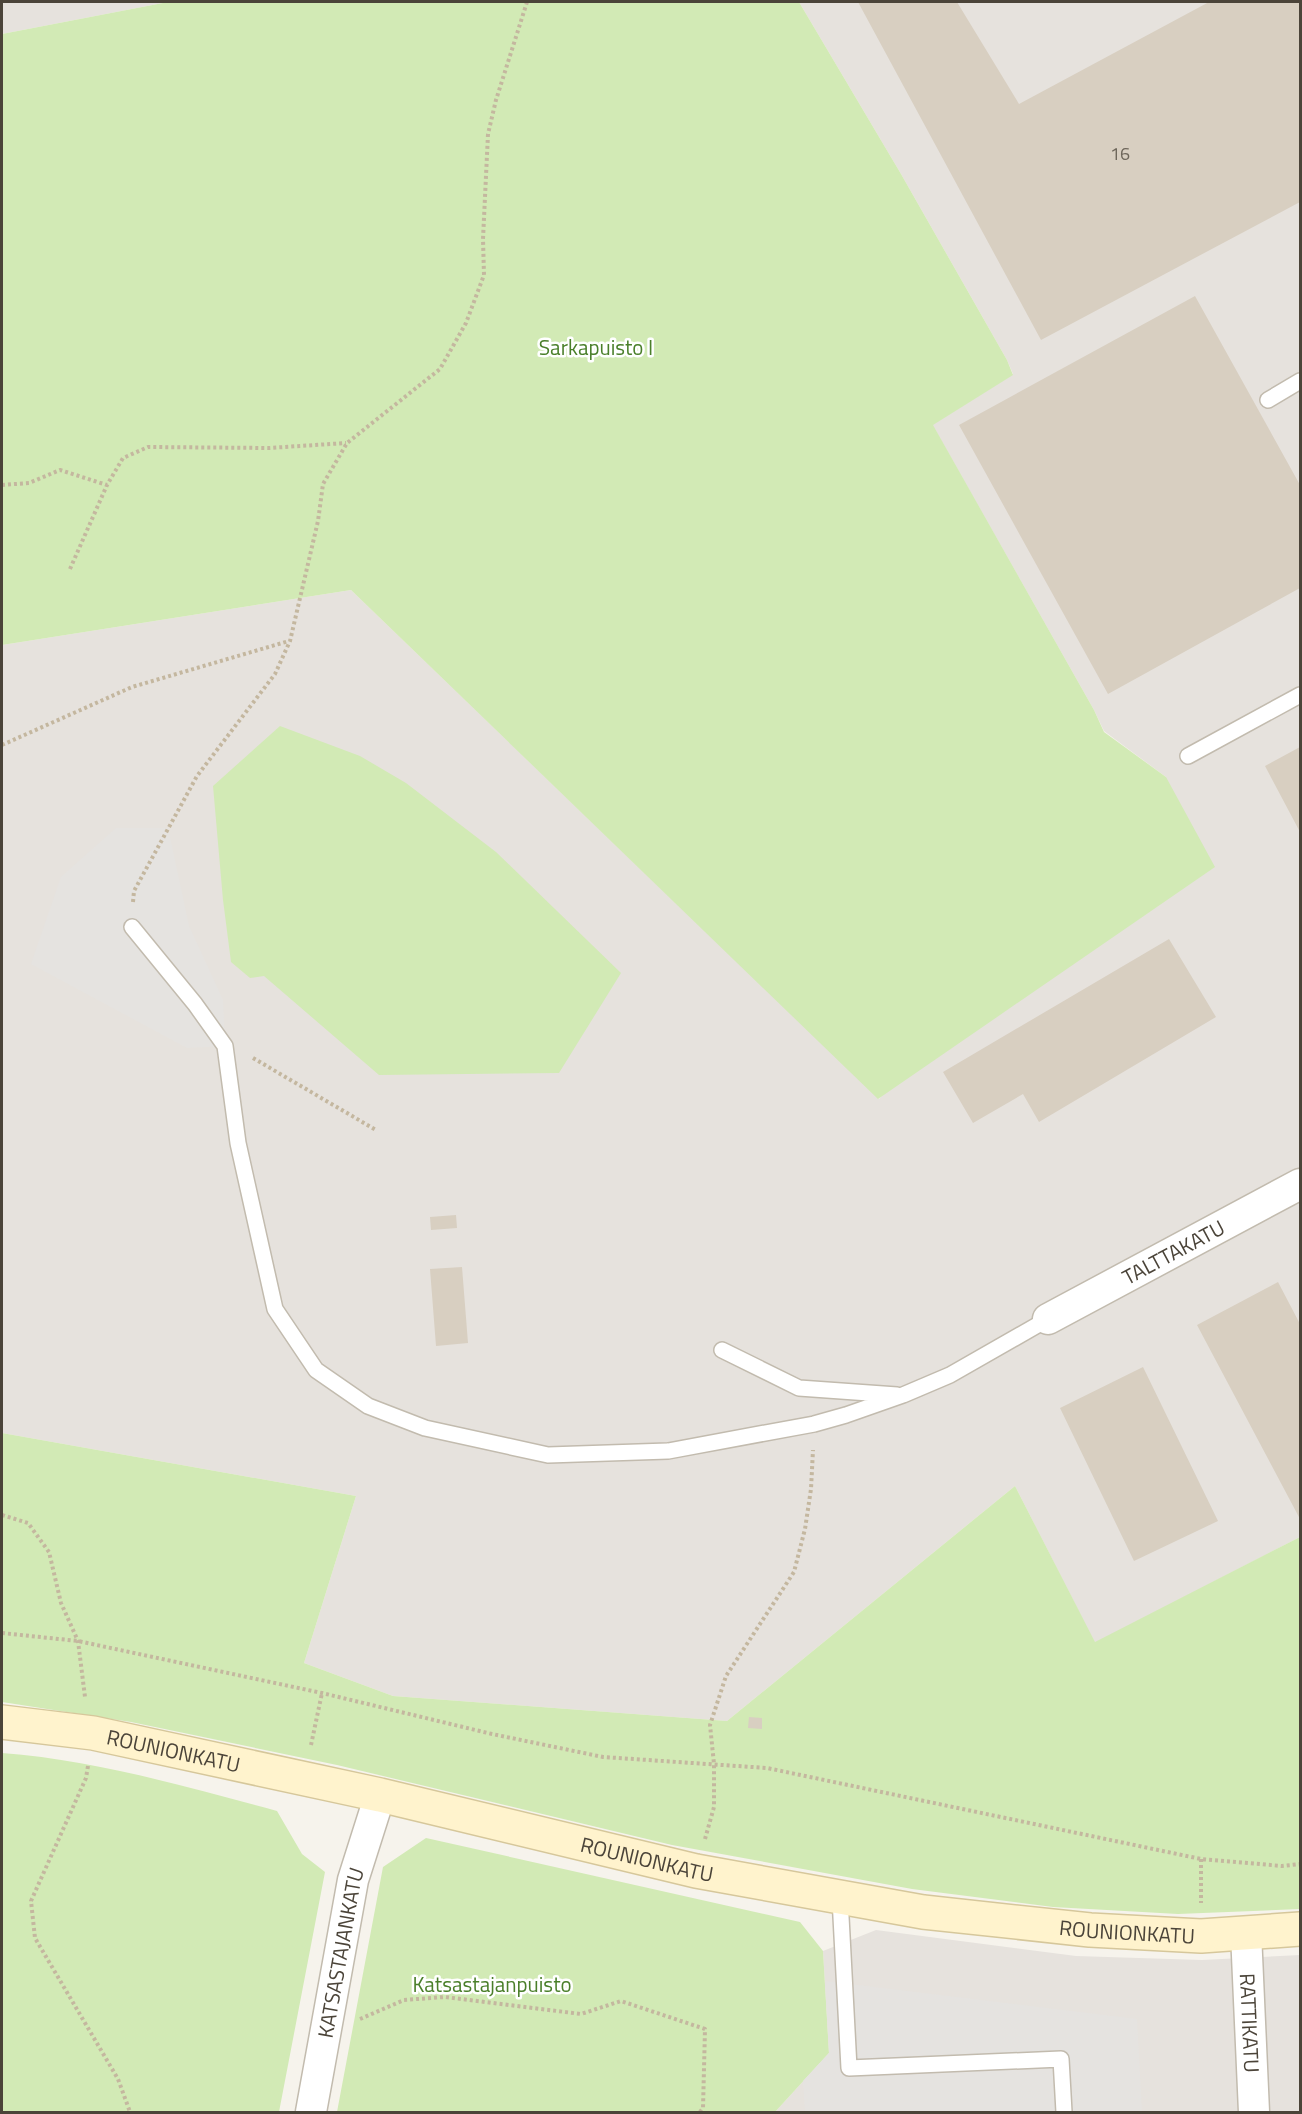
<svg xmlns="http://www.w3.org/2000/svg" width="1302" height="2114" viewBox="0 0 1302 2114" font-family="'Titillium Web',sans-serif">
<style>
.industrial{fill:#e6e2dd}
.green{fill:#d2eab5}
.parking{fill:#e5e3e0}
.building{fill:#d8cfc1}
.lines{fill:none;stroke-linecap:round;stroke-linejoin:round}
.service-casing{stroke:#c2bbae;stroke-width:18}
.minor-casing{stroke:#c2bbae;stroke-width:33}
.secondary-casing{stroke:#d6c79b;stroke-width:36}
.path{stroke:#c4b79f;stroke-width:4;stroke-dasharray:3 3;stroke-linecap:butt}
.service{stroke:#fff;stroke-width:15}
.minor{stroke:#fff;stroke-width:30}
.secondary{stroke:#fff3cd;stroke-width:33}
.labels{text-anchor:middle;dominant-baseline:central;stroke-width:5;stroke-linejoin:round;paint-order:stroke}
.number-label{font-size:18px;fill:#6e675b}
.park-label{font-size:21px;fill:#4a7f2a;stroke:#fff}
.street-label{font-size:21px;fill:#4b4439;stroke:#fff}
</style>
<rect width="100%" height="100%" fill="#f6f3ec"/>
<path class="industrial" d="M2 2H168L2 34Z
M799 2H1300V1537L1095 1643 1015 1486 727 1721 393 1696 304 1663 356 1496 2 1433V645L351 590 879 1099 1166 777 1104 731 1094 710 932 424 1013 374 1007 360 901 174Z
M876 1930 1076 1956 1202 1960 1300 1955V2112H775L829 2053 823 1951Z"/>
<path class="green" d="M168 2H799L901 174 1007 360 1013 375 933 425 1094 710 1104 732 1166 777 1215 867 878 1099 351 590 2 645V34Z
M280 726 360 756 406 783 496 852 621 973 559 1073 379 1075 264 976 250 978 231 962 223 900 213 786Z
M2 1433 356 1496 304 1663 393 1696 727 1721 1015 1486 1095 1642 1300 1537V1909L1178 1914 1053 1907 912 1889 672 1845 337 1765 131 1722 2 1702Z
M2 1753C95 1760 187 1787 277 1811L302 1854 325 1872 279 2112H2Z
M426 1838 800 1922 823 1951 829 2053 775 2112H337L383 1867Z"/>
<path class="parking" d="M116 828H168L189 926 223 1000 225 1046 187 1048 31 964 61 877Z
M825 1981 1137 2019 1142 2112H805L803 2081 829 2053Z"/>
<path class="building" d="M858 2H957L1019 104 1209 2H1300V202L1041 340Z
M1195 296 1300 485V588L1108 694 959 425Z
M1300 747V832L1265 766Z
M1169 939 1216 1017 1039 1122 1023 1094 973 1123 943 1072Z
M456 1215 457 1228 431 1230 430 1217Z
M462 1267 468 1343 436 1346 430 1269Z
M1278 1282 1300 1324V1519L1197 1325Z
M1143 1367 1218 1521 1134 1561 1060 1408Z
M749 1717 762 1718V1729L748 1728Z"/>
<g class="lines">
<g class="service-casing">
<path id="service" d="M1268 400 1300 381
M1188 756 1300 695
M132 927 195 1004 225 1046 238 1143 275 1309 316 1370 368 1406 425 1428 548 1455 668 1451 814 1424 846 1415 903 1395 950 1375 1048 1319
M722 1350 799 1388 897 1395
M840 1898 849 2068 1061 2059 1064 2112"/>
</g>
<g class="minor-casing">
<g id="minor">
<path id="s1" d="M1048 1319 1300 1184"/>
<path id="s2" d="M1246 1933 1254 2112"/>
<path id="s3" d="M311 2112 353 1880 380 1795"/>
</g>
</g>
<g class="secondary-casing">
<g id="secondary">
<path id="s4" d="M2 1722 93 1733 380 1795 696 1871 923 1912 1090 1930 1201 1936 1300 1929"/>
</g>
</g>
<path class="path" d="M2 485 29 483 60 470 107 485 123 458 148 447 269 448 346 443
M70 569 107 485
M2 745 132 687 289 641
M133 902 134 891 197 776 275 674 290 641 318 521 323 484 347 443 440 369 466 323 484 275 483 239 488 134 496 100 527 2
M253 1058 376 1130
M2 1515 28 1523 49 1552 61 1603 78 1641 85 1697
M2 1633 78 1641 322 1693 492 1734 603 1757 767 1768 1201 1859 1282 1866 1300 1864
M311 1745 322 1693
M88 1766 86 1778 31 1901 35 1938 118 2079 130 2112
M705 1839 714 1807V1764L710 1725 726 1676 794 1572 805 1529 811 1489 813 1450
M1201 1859V1903
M360 2019 404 2000 445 1997 581 2014 621 2001 705 2029 703 2108 700 2112"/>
<use href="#service" class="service"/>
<use href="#minor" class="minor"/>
<use href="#secondary" class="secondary"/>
</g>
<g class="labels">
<g class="number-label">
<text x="1120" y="153">16</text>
</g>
<g class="park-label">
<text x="596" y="347">Sarkapuisto I</text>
<text x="492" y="1984">Katsastajanpuisto</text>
</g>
<g class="street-label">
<text stroke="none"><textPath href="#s1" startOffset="142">TALTTAKATU</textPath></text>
<text stroke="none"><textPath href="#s4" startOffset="174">ROUNIONKATU</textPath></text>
<text stroke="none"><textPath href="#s4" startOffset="660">ROUNIONKATU</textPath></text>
<text stroke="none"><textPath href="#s4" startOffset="1146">ROUNIONKATU</textPath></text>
<text stroke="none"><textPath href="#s3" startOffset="162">KATSASTAJANKATU</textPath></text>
<text stroke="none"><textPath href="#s2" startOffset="90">RATTIKATU</textPath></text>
</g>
</g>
<rect width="1302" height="2114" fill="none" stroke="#4b4439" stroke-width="6"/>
</svg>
